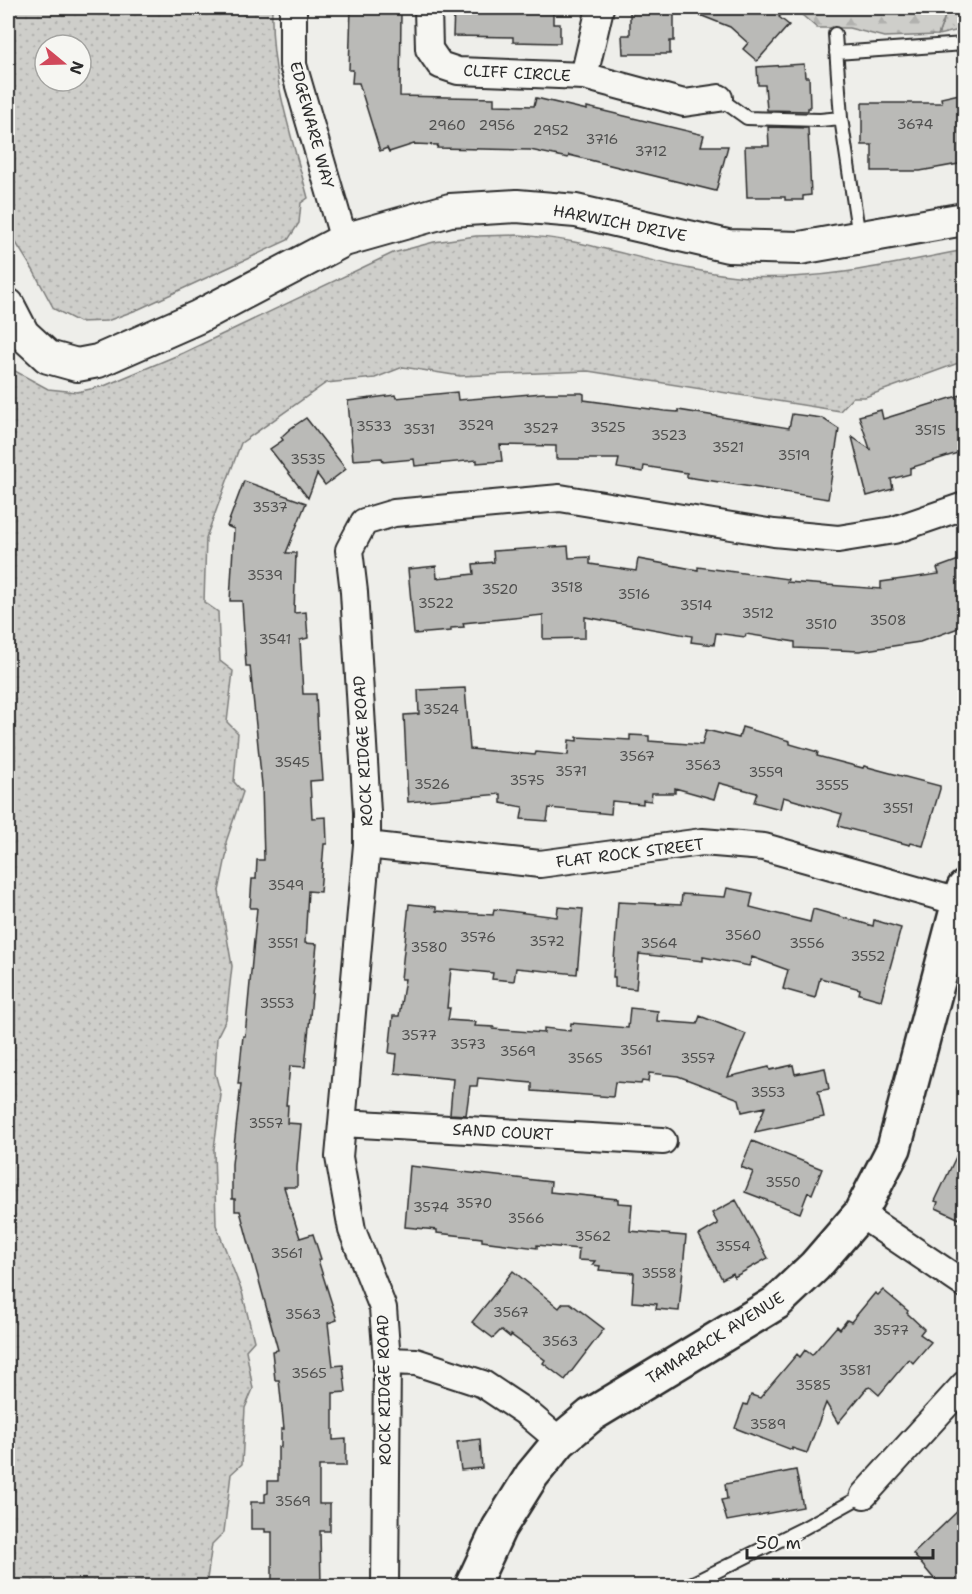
<svg xmlns="http://www.w3.org/2000/svg" width="972" height="1594" viewBox="0 0 972 1594" font-family="'Shantell Sans',sans-serif">
<style>
.grass{fill:url(#grass-dots);stroke:#7c7c7a;stroke-width:1.5;fill-rule:evenodd}
.forest{fill:url(#forest-firs);stroke:#7c7c7a;stroke-width:1.5}
.building{fill:#babab7;stroke:#2b2b2b;stroke-width:1.5}
.lines{fill:none;stroke-linecap:round;stroke-linejoin:round}
.service-casing{stroke:#2b2b2b;stroke-width:16}
.minor-casing{stroke:#2b2b2b;stroke-width:30}
.tertiary-casing{stroke:#2b2b2b;stroke-width:36}
.secondary-casing{stroke:#2b2b2b;stroke-width:38}
.service{stroke:#f6f6f2;stroke-width:12}
.minor{stroke:#f6f6f2;stroke-width:26}
.tertiary{stroke:#f6f6f2;stroke-width:32}
.secondary{stroke:#f6f6f2;stroke-width:33}
.labels{text-anchor:middle;dominant-baseline:central;stroke-width:6;stroke-linejoin:round;paint-order:stroke}
.number-label{font-size:14px;fill:#4f4f4e}
.street-label{font-size:16px;fill:#2b2b2b;stroke:#f6f6f2}
</style>
<defs>
<pattern id="grass-dots" width="8" height="8" patternUnits="userSpaceOnUse" patternTransform="scale(1.5)"><rect width="8" height="8" fill="#cececa"/><path d="M2 2h.1M6 6h.1" fill="none" stroke="#b1b1ae" stroke-width="1.8" stroke-linecap="round"/></pattern>
<pattern id="forest-firs" width="22" height="20" patternUnits="userSpaceOnUse" patternTransform="scale(1.5)"><rect width="22" height="20" fill="#cececa"/><path d="M5 1l3.5 6h-7zM16 11l3.5 6h-7z" fill="#b1b1ae"/></pattern>
</defs>
<rect width="100%" height="100%" fill="#eeeeea"/>
<filter id="ink" filterUnits="userSpaceOnUse"><feTurbulence type="fractalNoise" baseFrequency=".0167" numOctaves="2"/><feDisplacementMap in="SourceGraphic" scale="12" xChannelSelector="R" yChannelSelector="G"/><feConvolveMatrix kernelMatrix="1 2 1 2 8 2 1 2 1" color-interpolation-filters="sRGB"/></filter>
<g filter="url(#ink)">
<path class="grass" d="M8 8H272C270 74 291 134 308 198L301 203 299 223 288 240 139 309 107 321 79 322 54 309 33 270 8 230ZM45 45H81V81H45Z
M948 8H964V29L938 35Z
M520 235C538 237 556 238 574 242 632 254 689 273 748 277 820 281 894 264 964 250V361L865 397H853L840 411 588 371 460 376 403 367 375 378 326 383 241 443 206 538 204 602 218 612 220 661 233 671 227 722 238 733 234 782 243 792 226 842 227 852 219 891 232 966 226 1019 217 1037 215 1073 221 1095 214 1149 216 1225 242 1292 254 1341 246 1350 253 1389 245 1408 242 1464 231 1474 224 1532 212 1544 206 1586H8V363L13 370 48 389 77 392 104 386 183 353 393 253 434 242 476 236Z"/>
<path class="forest" d="M794 8H948L938 35 884 37 849 28H817Z"/>
<path class="building" d="M351 8H394V13H401L400 96 494 98V105L534 106 536 98 587 110V107L704 135 701 146H728L716 191 569 155 568 158 530 150 437 148 438 145 414 144 389 152 387 148 380 151 359 83H352L353 70H349Z
M454 8H553V24H560V43L513 42V37L453 36Z
M703 8H787L779 17 789 25 757 61 743 49 748 43 730 27 687 10 706 9Z
M674 9V41H670V54H623L622 35H630V10Z
M804 64 805 77H809L810 108H808V111L767 110 765 85H758L757 67Z
M964 93V163L920 171H872V145H862V103H942L941 98Z
M768 127 808 128 811 195 803 196V200H785V197H747L745 146H769Z
M457 392 458 400 543 393H582L584 394V400L665 411 678 412V410L789 428 792 414 822 418 839 429 828 499 687 477V473L644 466 643 472 617 468 619 459H556V446L500 445 502 461 477 463V460L415 466 414 459 383 462 382 458 353 460 348 401 395 395 396 398Z
M964 394V451L910 468V474L891 479 893 489 867 496 852 437 870 449 859 416 881 410 883 419Z
M306 418 346 469 325 485 317 474 308 498 270 449 283 440 281 437 291 428Z
M244 481 306 503 286 553H296L294 613 306 612 308 638 300 640 303 694H316L319 754H321L323 780 310 781 312 818 326 817 327 844H324L320 892 308 891 305 943 317 944 305 1067 290 1066 286 1105H288L287 1123 301 1124 297 1167V1187H284L300 1238 313 1234 321 1259 318 1260 337 1320 328 1323 333 1366 343 1365 346 1392 333 1393V1440L346 1439V1466H319V1504H330V1531H320L321 1587H272V1532H265V1529H251V1502H265V1494L268 1493V1481H278V1447H281V1429H284L279 1380H275L272 1351 278 1350 240 1211H235V1199H232V1164L241 1084H238L243 1036H245L257 908H250L252 879H256L257 860H264L262 785 250 666H246L242 601H230L234 529 227 526Z
M568 546 569 558 590 557V564L636 571 638 559 698 570V567L788 579 787 582 881 589V582L939 574 937 568 964 558V626L920 642 859 651 795 648V642L746 634 745 637 716 633 714 645 691 642 692 636 585 617V638L543 639V615L463 623 464 627 451 628V631L414 634 408 569 436 566 437 578 474 574 473 564 494 562 493 551Z
M465 688 470 749 535 755 536 752 568 755 569 740 577 741V737L630 740V735L649 736V741L702 745 706 730 739 738 742 727 790 741V744L818 752 817 756 863 768 864 766 894 774 940 786V789L923 846 911 843 910 845 838 826 842 814 783 797 780 809 754 802 757 793 719 783 714 799 675 788V793H652L651 801 643 800V804L612 801 611 814 549 808 547 821 521 819 523 807 501 803V794L408 802 404 715 419 714 418 690Z
M727 888 753 893 750 907 810 922 813 909 873 926 874 920 901 928 881 1000 859 994 860 989 820 978 815 998 783 989 788 970 752 957 749 966 703 957V961L639 954 636 989 615 987V977H613L618 902 681 905 682 894 725 897Z
M409 904 436 907V911L493 915 494 909 557 917 558 907 583 909 577 974 516 968 514 981 492 979 493 973 451 969 447 1008H450L448 1020 476 1022 475 1026 494 1027 493 1029 544 1033V1028L570 1031 571 1023 628 1028 630 1008 658 1011 657 1021 697 1024 700 1016 746 1034 728 1077 769 1067 770 1070 793 1065 795 1074 825 1068 829 1089 818 1091 824 1117 755 1132 765 1107 742 1112 739 1099 678 1076 649 1073 648 1082 642 1081 641 1084 615 1082 613 1097 532 1091V1083L478 1078 477 1086H470L466 1115 450 1114 453 1079 395 1073 397 1054 389 1053 393 1016H399L405 979H401Z
M964 1140V1221L936 1208 938 1202 935 1201Z
M752 1141 822 1169 812 1194 808 1192 800 1213 745 1192 753 1172 741 1167Z
M410 1166 551 1182 550 1192 618 1199V1203L632 1204 630 1231 686 1236 679 1311 656 1309 657 1304 632 1302 634 1273 599 1270 600 1266 592 1265 595 1261 578 1260 579 1249 537 1245V1248L482 1241V1238L437 1233V1230L405 1227Z
M736 1200 768 1258 734 1277 733 1273 722 1279 699 1235 718 1224 712 1213Z
M513 1271 559 1308 563 1303H570L604 1329 565 1380 543 1363 545 1360 511 1335 510 1337 501 1330 493 1338 472 1322Z
M883 1290 908 1311 907 1313 924 1329 920 1334 931 1342 913 1363 909 1359 879 1395 870 1387 867 1388 838 1423 826 1403 807 1453 792 1448V1450L735 1428 744 1404 747 1405 751 1395 760 1398 797 1354 800 1357 805 1350 812 1355 837 1326 840 1329 847 1320 851 1322 875 1293 878 1295Z
M480 1439 482 1468 461 1470 457 1442Z
M796 1470 803 1507 727 1521 721 1500 727 1499 725 1484Z
M964 1505V1587H941L913 1554Z"/>
<g class="lines">
<g class="service-casing">
<path id="service" d="M835 34 841 118 859 237
M836 53 964 44
M719 98 747 118 820 120 841 118
M687 1586 802 1529 864 1495"/>
</g>
<g class="minor-casing">
<path id="minor" d="M293 8V65L344 240
M428 8 429 49 440 65 458 71 584 76 684 103 719 98
M584 76 600 8
M367 845 540 864 702 842 764 847 959 902
M342 1123 663 1141
M860 1214 964 1284
M387 1361 416 1362 483 1384 528 1414 560 1441
M864 1495 964 1385
M385 1586 387 1361 383 1308 352 1230 339 1157 367 845V812L354 592 349 550 364 522 394 513 560 498 774 533 838 539 894 530 964 506"/>
</g>
<g class="tertiary-casing">
<path id="tertiary" d="M8 305 23 334 48 357 77 365 98 361 198 317 344 240 450 210 517 206 576 211 728 246 800 248 964 219"/>
</g>
<g class="secondary-casing">
<path id="secondary" d="M472 1586 499 1528 532 1475 560 1441 591 1415 776 1303 815 1266 860 1214 894 1148 959 902 964 888"/>
</g>
<use href="#service" class="service"/>
<use href="#minor" class="minor"/>
<use href="#tertiary" class="tertiary"/>
<use href="#secondary" class="secondary"/>
</g>
</g>
<g class="labels">
<g class="number-label">
<text x="915" y="124">3674</text>
<text x="447" y="125">2960</text>
<text x="497" y="125">2956</text>
<text x="551" y="130">2952</text>
<text x="602" y="139">3716</text>
<text x="651" y="151">3712</text>
<text x="476" y="425">3529</text>
<text x="374" y="426">3533</text>
<text x="608" y="427">3525</text>
<text x="541" y="428">3527</text>
<text x="419" y="429">3531</text>
<text x="930" y="430">3515</text>
<text x="669" y="435">3523</text>
<text x="728" y="447">3521</text>
<text x="794" y="455">3519</text>
<text x="308" y="459">3535</text>
<text x="270" y="507">3537</text>
<text x="265" y="575">3539</text>
<text x="567" y="587">3518</text>
<text x="500" y="589">3520</text>
<text x="634" y="594">3516</text>
<text x="436" y="603">3522</text>
<text x="696" y="605">3514</text>
<text x="758" y="613">3512</text>
<text x="888" y="620">3508</text>
<text x="821" y="624">3510</text>
<text x="275" y="639">3541</text>
<text x="441" y="709">3524</text>
<text x="637" y="756">3567</text>
<text x="292" y="762">3545</text>
<text x="703" y="765">3563</text>
<text x="571" y="771">3571</text>
<text x="766" y="772">3559</text>
<text x="527" y="780">3575</text>
<text x="432" y="784">3526</text>
<text x="832" y="785">3555</text>
<text x="898" y="808">3551</text>
<text x="286" y="885">3549</text>
<text x="743" y="935">3560</text>
<text x="478" y="937">3576</text>
<text x="547" y="941">3572</text>
<text x="283" y="943">3551</text>
<text x="659" y="943">3564</text>
<text x="807" y="943">3556</text>
<text x="429" y="947">3580</text>
<text x="868" y="956">3552</text>
<text x="277" y="1003">3553</text>
<text x="419" y="1035">3577</text>
<text x="468" y="1044">3573</text>
<text x="636" y="1050">3561</text>
<text x="518" y="1051">3569</text>
<text x="585" y="1058">3565</text>
<text x="698" y="1058">3557</text>
<text x="768" y="1092">3553</text>
<text x="266" y="1123">3557</text>
<text x="783" y="1182">3550</text>
<text x="474" y="1203">3570</text>
<text x="431" y="1207">3574</text>
<text x="526" y="1218">3566</text>
<text x="593" y="1236">3562</text>
<text x="733" y="1246">3554</text>
<text x="287" y="1253">3561</text>
<text x="659" y="1273">3558</text>
<text x="511" y="1312">3567</text>
<text x="303" y="1314">3563</text>
<text x="891" y="1330">3577</text>
<text x="560" y="1341">3563</text>
<text x="855" y="1370">3581</text>
<text x="309" y="1373">3565</text>
<text x="813" y="1385">3585</text>
<text x="768" y="1424">3589</text>
<text x="293" y="1501">3569</text>
</g>
<g class="street-label">
<text transform="translate(517 73) rotate(3)">CLIFF CIRCLE</text>
<text transform="translate(312 125) rotate(75)">EDGEWARE WAY</text>
<text transform="translate(620 223) rotate(11)">HARWICH DRIVE</text>
<text transform="translate(363 751) rotate(-93)">ROCK RIDGE ROAD</text>
<text transform="translate(630 853) rotate(-7)">FLAT ROCK STREET</text>
<text transform="translate(503 1132) rotate(3)">SAND COURT</text>
<text transform="translate(715 1338) rotate(-32)">TAMARACK AVENUE</text>
<text transform="translate(384 1390) rotate(-91)">ROCK RIDGE ROAD</text>
</g>
</g>
<rect width="972" height="1594" fill="none" stroke="#f6f6f2" stroke-width="30"/>
<rect x="15" y="15" width="942" height="1564" fill="none" stroke="#2b2b2b" stroke-width="2" filter="url(#ink)"/>
<g transform="translate(63 63) rotate(109)"><circle r="28" fill="#f6f6f2" stroke="#a5a5a2" stroke-width="1.5"/>
<path d="M0-4.5L10 22L0 15L-10 22Z" fill="#d1495b"/>
<text y="-9" font-size="16" font-weight="bold" text-anchor="middle" fill="#2b2b2b">N</text>
</g>
<path d="M747 1549v9h186v-9" fill="none" stroke="#2b2b2b" stroke-width="3"/>
<text x="756" y="1549" font-size="18" fill="#2b2b2b" stroke="#f6f6f2" stroke-width="4.5" paint-order="stroke">50 m</text>
</svg>
